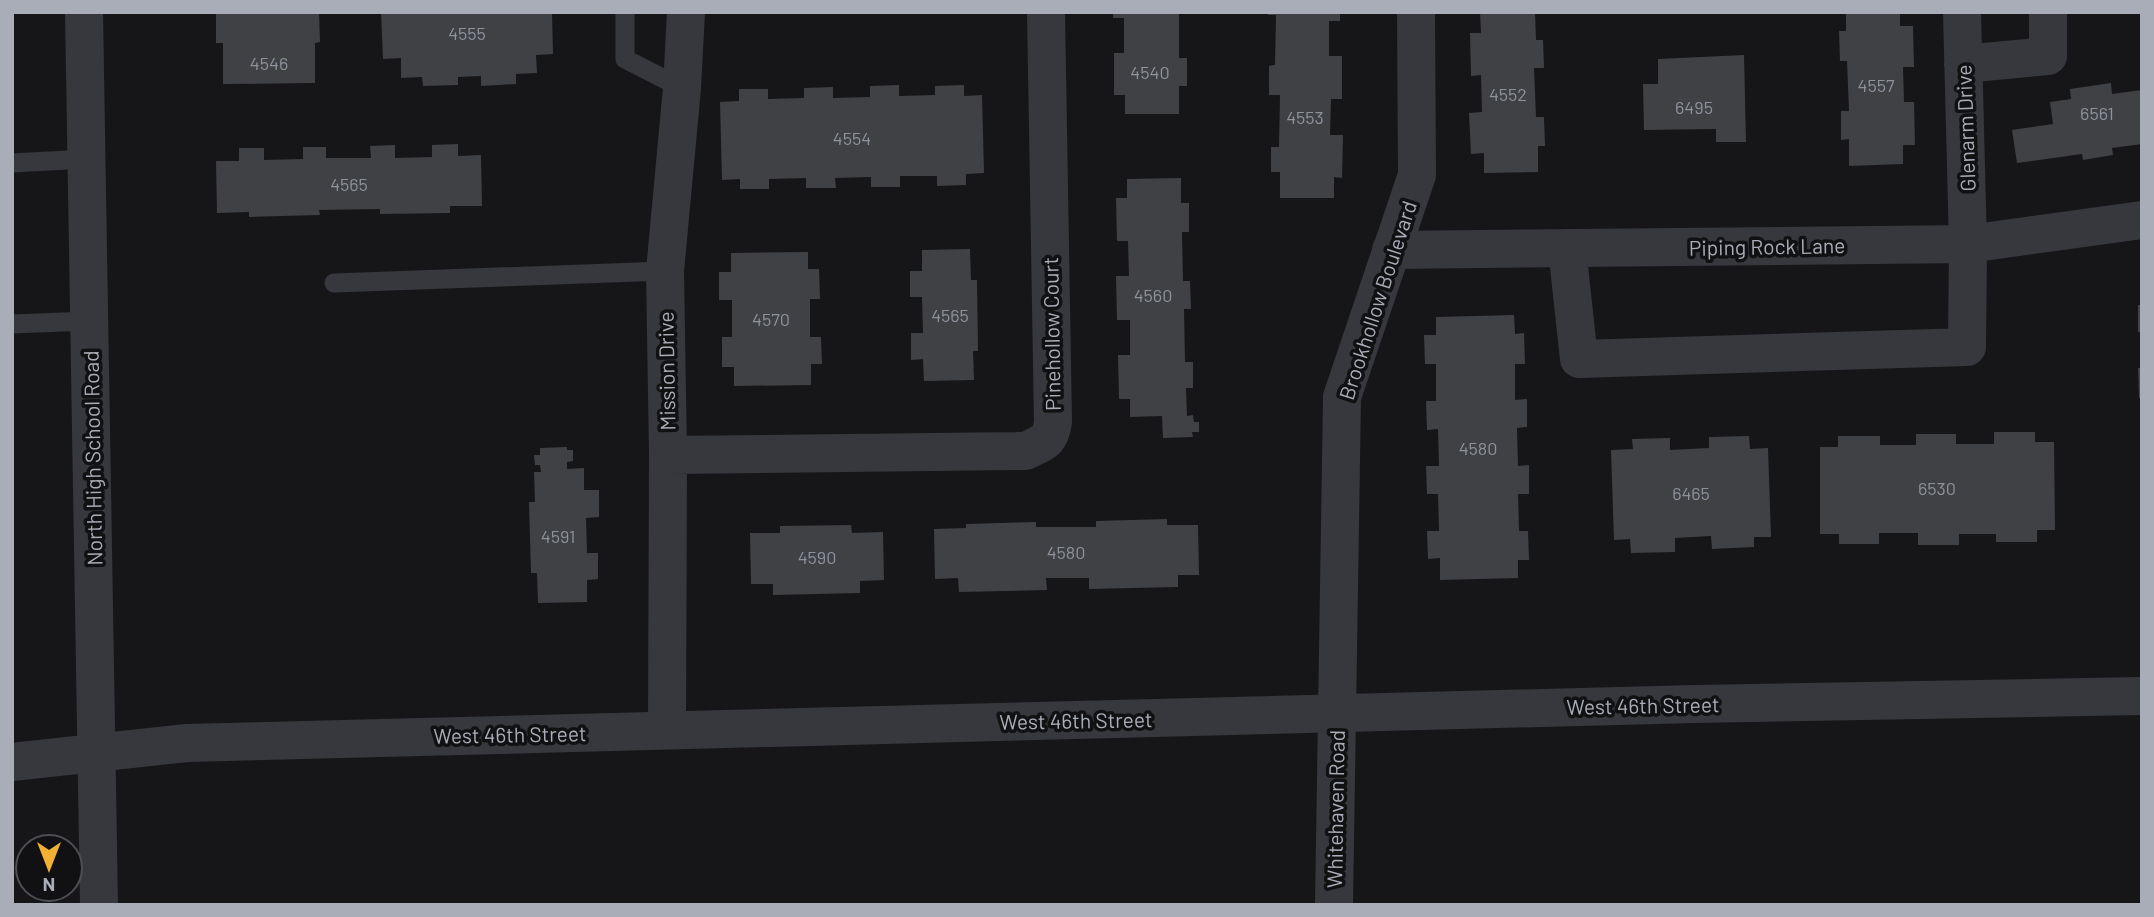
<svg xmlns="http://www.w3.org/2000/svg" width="2154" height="917" viewBox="0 0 2154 917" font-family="Barlow,sans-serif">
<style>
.building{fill:#404145}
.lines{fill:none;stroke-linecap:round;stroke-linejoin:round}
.service{stroke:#37383d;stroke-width:19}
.minor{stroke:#37383d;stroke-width:38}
.tertiary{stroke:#37383d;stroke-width:38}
.labels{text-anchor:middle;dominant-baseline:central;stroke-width:7;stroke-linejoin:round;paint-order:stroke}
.number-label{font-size:18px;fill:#8e929b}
.street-label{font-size:21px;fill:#a8adb8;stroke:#111113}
</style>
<rect width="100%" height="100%" fill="#161618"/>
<path class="building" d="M216 12H319L320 42 315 43V83L223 84V43H216Z
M381 12H552L553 54 536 55 537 73 516 74V84L481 86V76L458 77V85L423 86 422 77 401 78V58L383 59Z
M1113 12H1179V58H1187V86H1179V114H1125V95H1114V53H1124V18H1113Z
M1268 12H1340V21H1329V56H1342V99H1331L1330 135H1343L1342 178 1334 177V198H1280V172H1271V147H1279L1280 95H1269V66L1275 65 1276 15H1268Z
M1480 12H1535L1536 40H1543L1544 68H1534L1536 117H1544L1545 146H1538V172L1484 173V153L1471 154 1469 113 1482 112 1481 75 1471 76 1470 33H1481Z
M1846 12H1900V26H1913L1914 67H1903L1904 102H1914L1915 145H1903V164L1849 166V139L1841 140V111H1849L1847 61H1840L1839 31H1846Z
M1744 55 1746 142H1716V129L1644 130 1643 84H1658V59Z
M2111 83 2112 94 2142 90V144L2112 148 2113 155 2083 160 2082 154 2017 163 2012 130 2053 124 2050 102 2071 99 2070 89Z
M899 85V96L935 95V86L964 85V96L982 95 984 173 966 174V185L937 186V176H900V187H871V177L835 178 836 188H806V178L769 179V189H740V179L722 180 720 102 739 101V89H768V99L804 98V88L833 87V98L870 97V86Z
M458 144V156L481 155 482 206H450V213L380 214V209L319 210 320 215 249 217V212L217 213 216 161H239V148H264V160L303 159V147H326V158H371L370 146 395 145V158L432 157V145Z
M1181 178V203H1189V232H1182L1183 281H1190L1191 309H1184L1185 362H1193V388H1186L1187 416 1193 415 1194 422H1199V432H1192L1193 437 1163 438 1162 416 1130 417V399H1119L1118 355H1130V320H1117L1116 276H1129L1128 241H1117L1116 198H1127V179Z
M970 249 971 280H977L978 351H973L974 380 924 381 923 359 911 360V333H923L922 297H910V271H922V250Z
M808 252V269H819L820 299H810V337H821L822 364H811V385L734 386V367H722V337H732V300H719V272H731V253Z
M2138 305H2142V332H2138Z
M1514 315 1515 334 1524 333 1525 364H1515V400L1527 399V427L1517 428 1518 466 1529 465V494H1518L1519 531H1528L1529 560H1518V578L1440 580V558L1428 559 1427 531H1439L1438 494H1427L1426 466H1439L1438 429 1427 430 1426 401H1436V364H1425L1424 335H1436V317Z
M2138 368H2142V398H2139Z
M1994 432H2035V442H2054L2055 530H2037V542H1996V534H1959V545H1918V533H1879V544H1839V534H1820V447H1838V436H1880V445H1916V434H1956V444H1994Z
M1749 436 1750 449 1768 448 1771 537H1754V547L1712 549 1711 536 1675 538V552L1631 553 1630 539 1614 540 1611 450 1633 449 1632 439 1670 438V450L1709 448V437Z
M567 447V450H573V461L567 462V469L584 468V490H599V517L586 518 587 553H598V579L587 580V602L538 603 537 573H531L529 502H535L534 472H541L540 465H535L534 455H540V448Z
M1167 519V525H1198L1199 575H1178V587L1089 589V578H1046L1047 590 959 592 958 578 935 579 934 529 966 528V524L1036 522V527H1096V521Z
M851 525 852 533 883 532 884 580 860 581V593L773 595V584H751L750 533H780V526Z"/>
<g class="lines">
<path class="service" d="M625 12V59L682 88
M12 163 86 159
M334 283 665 271
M12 324 89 321"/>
<path class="minor" d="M1963 64 2048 56V12
M1567 248 1579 359 1967 347 1968 244 1962 12
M1391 250 1968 244 2142 220
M668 455 1025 451C1042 443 1050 443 1053 422L1046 12
M667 730 668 455 665 271 682 88 686 12
M1334 905 1342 397 1417 175 1416 12"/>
<path class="tertiary" d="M84 12 99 905
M12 762 187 743 1694 704 2142 696"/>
</g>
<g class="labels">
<g class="number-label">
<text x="467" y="33">4555</text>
<text x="269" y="63">4546</text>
<text x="1150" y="72">4540</text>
<text x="1876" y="85">4557</text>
<text x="1508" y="94">4552</text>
<text x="1694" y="107">6495</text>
<text x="2097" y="113">6561</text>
<text x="1305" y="117">4553</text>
<text x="852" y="138">4554</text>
<text x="349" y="184">4565</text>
<text x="1153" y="295">4560</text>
<text x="950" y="315">4565</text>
<text x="771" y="319">4570</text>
<text x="1478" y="448">4580</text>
<text x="1937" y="488">6530</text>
<text x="1691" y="493">6465</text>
<text x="558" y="536">4591</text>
<text x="1066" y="552">4580</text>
<text x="817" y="557">4590</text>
</g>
<g class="street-label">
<text transform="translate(1965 128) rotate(-92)">Glenarm Drive</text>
<text transform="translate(1767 246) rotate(-1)">Piping Rock Lane</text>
<text transform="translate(1377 300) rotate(-72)">Brookhollow Boulevard</text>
<text transform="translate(1051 334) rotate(-91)">Pinehollow Court</text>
<text transform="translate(666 371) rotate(-91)">Mission Drive</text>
<text transform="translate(92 458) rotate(-91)">North High School Road</text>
<text transform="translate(1643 705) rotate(-1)">West 46th Street</text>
<text transform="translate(1076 720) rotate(-1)">West 46th Street</text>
<text transform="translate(510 734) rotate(-1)">West 46th Street</text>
<text transform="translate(1335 809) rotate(-89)">Whitehaven Road</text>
</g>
</g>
<rect width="2154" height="917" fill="none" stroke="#a8adb8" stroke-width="28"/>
<g transform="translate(49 868) rotate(180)"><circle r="33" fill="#111113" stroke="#4d4f55" stroke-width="2"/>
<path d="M0-5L12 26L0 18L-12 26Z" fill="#f2b134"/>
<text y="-10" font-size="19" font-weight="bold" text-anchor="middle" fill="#a8adb8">N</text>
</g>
</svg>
